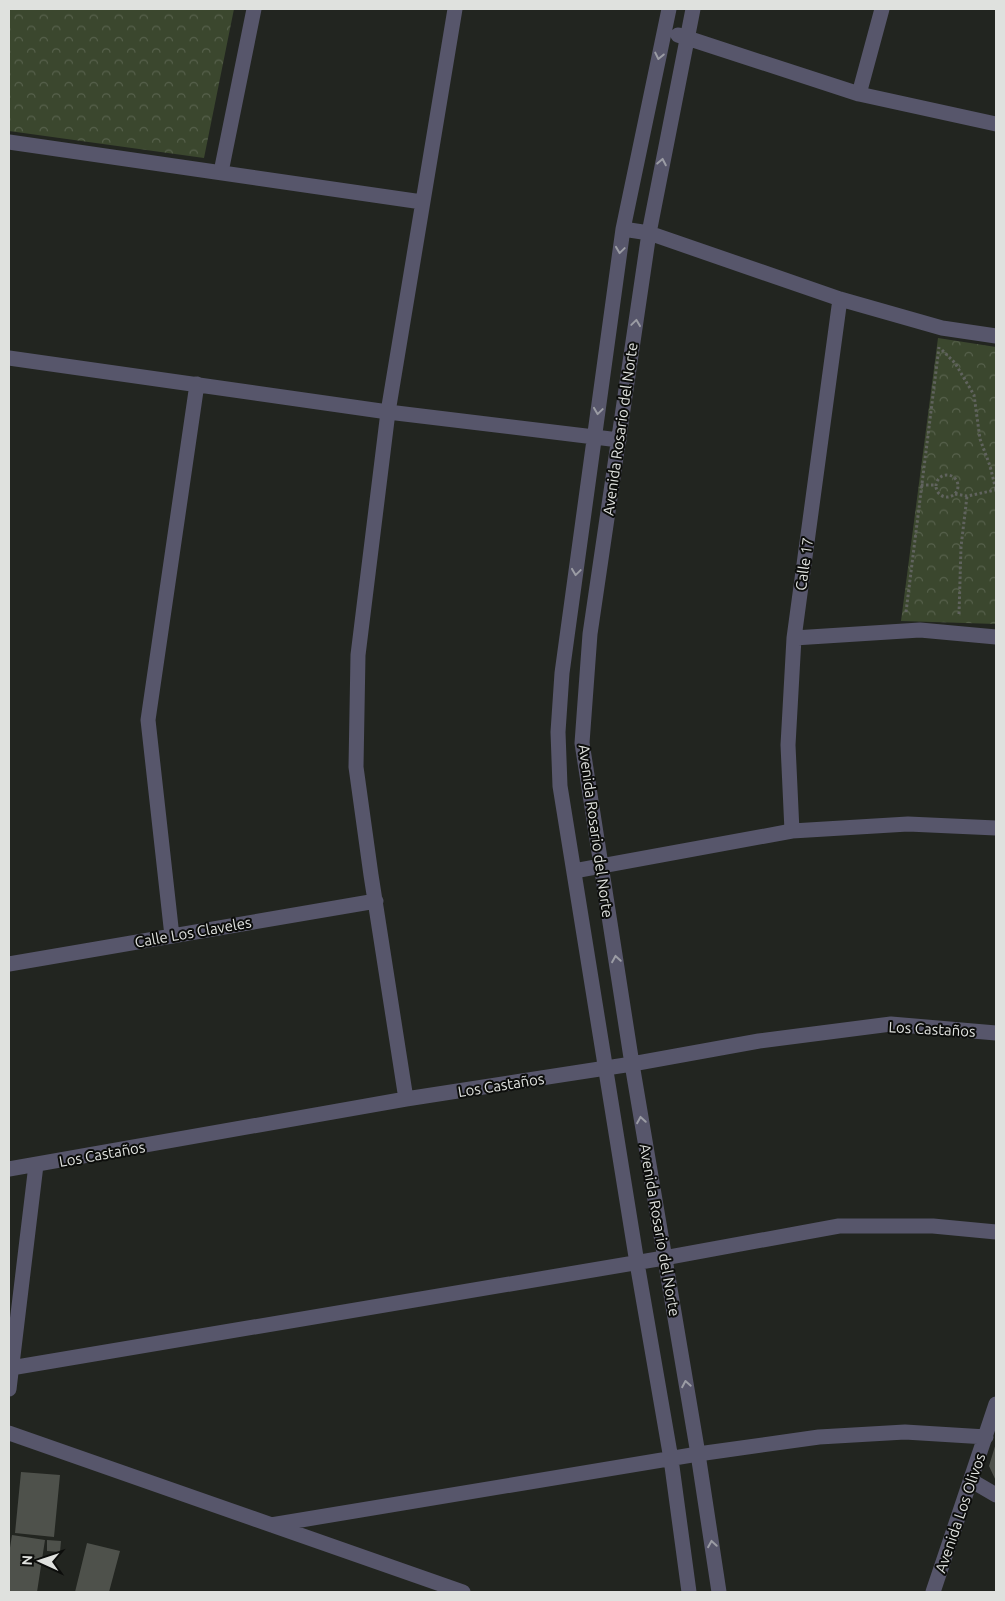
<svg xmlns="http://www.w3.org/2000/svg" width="1005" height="1601" viewBox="0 0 1005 1601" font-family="Ubuntu,sans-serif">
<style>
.park{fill:url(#park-crowns)}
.building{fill:#4e514b}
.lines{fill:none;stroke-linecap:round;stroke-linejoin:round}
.path{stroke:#60635e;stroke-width:3;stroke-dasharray:2.5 2.5;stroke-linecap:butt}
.minor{stroke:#57566b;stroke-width:15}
.oneway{stroke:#9b9ca4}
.labels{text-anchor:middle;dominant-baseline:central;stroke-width:4;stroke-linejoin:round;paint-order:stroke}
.street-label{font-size:15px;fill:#dfe1de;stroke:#0c0d0b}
</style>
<defs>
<pattern id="park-crowns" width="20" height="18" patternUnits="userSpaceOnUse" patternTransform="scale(1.25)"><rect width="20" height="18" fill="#3b472e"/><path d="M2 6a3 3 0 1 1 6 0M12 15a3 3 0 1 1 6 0" fill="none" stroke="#57614c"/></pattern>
</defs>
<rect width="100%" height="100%" fill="#222520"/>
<path class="park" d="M9 9H234L204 158 9 131Z
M938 338 996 347V624L901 621Z"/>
<path class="building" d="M996 1443V1481L989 1466Z
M21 1472 60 1475 54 1537 15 1533Z
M12 1535 45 1540 37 1592H9V1554Z
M47 1540 61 1541 60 1552 47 1551Z
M87 1543 120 1551 109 1592H75Z"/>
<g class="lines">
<path class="path" d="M942 350 955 363 974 395 980 439 990 466 996 490
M936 486a11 11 0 1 1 22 0a11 11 0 1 1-22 0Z
M921 485H936
M955 494 967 496 996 490
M906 612 939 347
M959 614 961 547 967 496"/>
<path class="minor" d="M669 9 623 229 562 673 558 732 560 786 637 1263 671 1459 689 1592
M693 9 649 233 590 634 582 743 632 1064 698 1454 719 1592
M678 35 859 94 996 124
M859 94 882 9
M9 142 422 202
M221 172 254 9
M623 229 649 233 840 299 942 328 996 336
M9 358 388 412 619 440
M794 638 920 630 996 637
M792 831 788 745 794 638 840 299
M574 871 792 831 908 824 996 828
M172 936 148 720 197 384
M9 964 376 901
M406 1099 371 875 356 767 358 655 388 412 455 9
M9 1169 406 1099 632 1064 759 1041 891 1024 996 1033
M11 1368 664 1258 839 1226H933L996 1232
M9 1389 36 1165
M9 1433 463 1592
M972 1481 996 1495
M271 1525 698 1454 819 1437 905 1432 986 1437
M933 1592 996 1404"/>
</g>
<defs><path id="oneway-chevron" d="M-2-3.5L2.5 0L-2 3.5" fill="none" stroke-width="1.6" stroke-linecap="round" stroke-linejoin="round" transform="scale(1.25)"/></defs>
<g class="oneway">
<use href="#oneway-chevron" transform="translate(659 56) rotate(102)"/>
<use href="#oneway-chevron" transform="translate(662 162) rotate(-79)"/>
<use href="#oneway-chevron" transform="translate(620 250) rotate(98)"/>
<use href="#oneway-chevron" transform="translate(636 323) rotate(-82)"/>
<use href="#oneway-chevron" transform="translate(598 411) rotate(98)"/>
<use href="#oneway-chevron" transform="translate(576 572) rotate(98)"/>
<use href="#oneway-chevron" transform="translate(616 959) rotate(-99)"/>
<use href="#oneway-chevron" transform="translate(641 1120) rotate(-99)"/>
<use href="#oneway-chevron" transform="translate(686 1384) rotate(-100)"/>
<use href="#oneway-chevron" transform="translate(712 1544) rotate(-99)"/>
</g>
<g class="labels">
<g class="street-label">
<text transform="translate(620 429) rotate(-82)">Avenida Rosario del Norte</text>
<text transform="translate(804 564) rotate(-82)">Calle 17</text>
<text transform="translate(596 831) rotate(82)">Avenida Rosario del Norte</text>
<text transform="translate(193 932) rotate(-10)">Calle Los Claveles</text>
<text transform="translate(932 1029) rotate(3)">Los Castaños</text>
<text transform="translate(501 1085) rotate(-9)">Los Castaños</text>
<text transform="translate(102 1154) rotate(-10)">Los Castaños</text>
<text transform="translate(660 1230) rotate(80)">Avenida Rosario del Norte</text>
<text transform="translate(960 1513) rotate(-71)">Avenida Los Olivos</text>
</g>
</g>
<rect width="1005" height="1601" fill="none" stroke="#dfe1de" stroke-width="20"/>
<g transform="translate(40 1561) rotate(273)" stroke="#0c0d0b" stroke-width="4" paint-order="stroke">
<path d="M0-4L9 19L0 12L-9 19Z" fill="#dfe1de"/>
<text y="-8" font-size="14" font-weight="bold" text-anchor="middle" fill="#dfe1de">N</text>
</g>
</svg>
